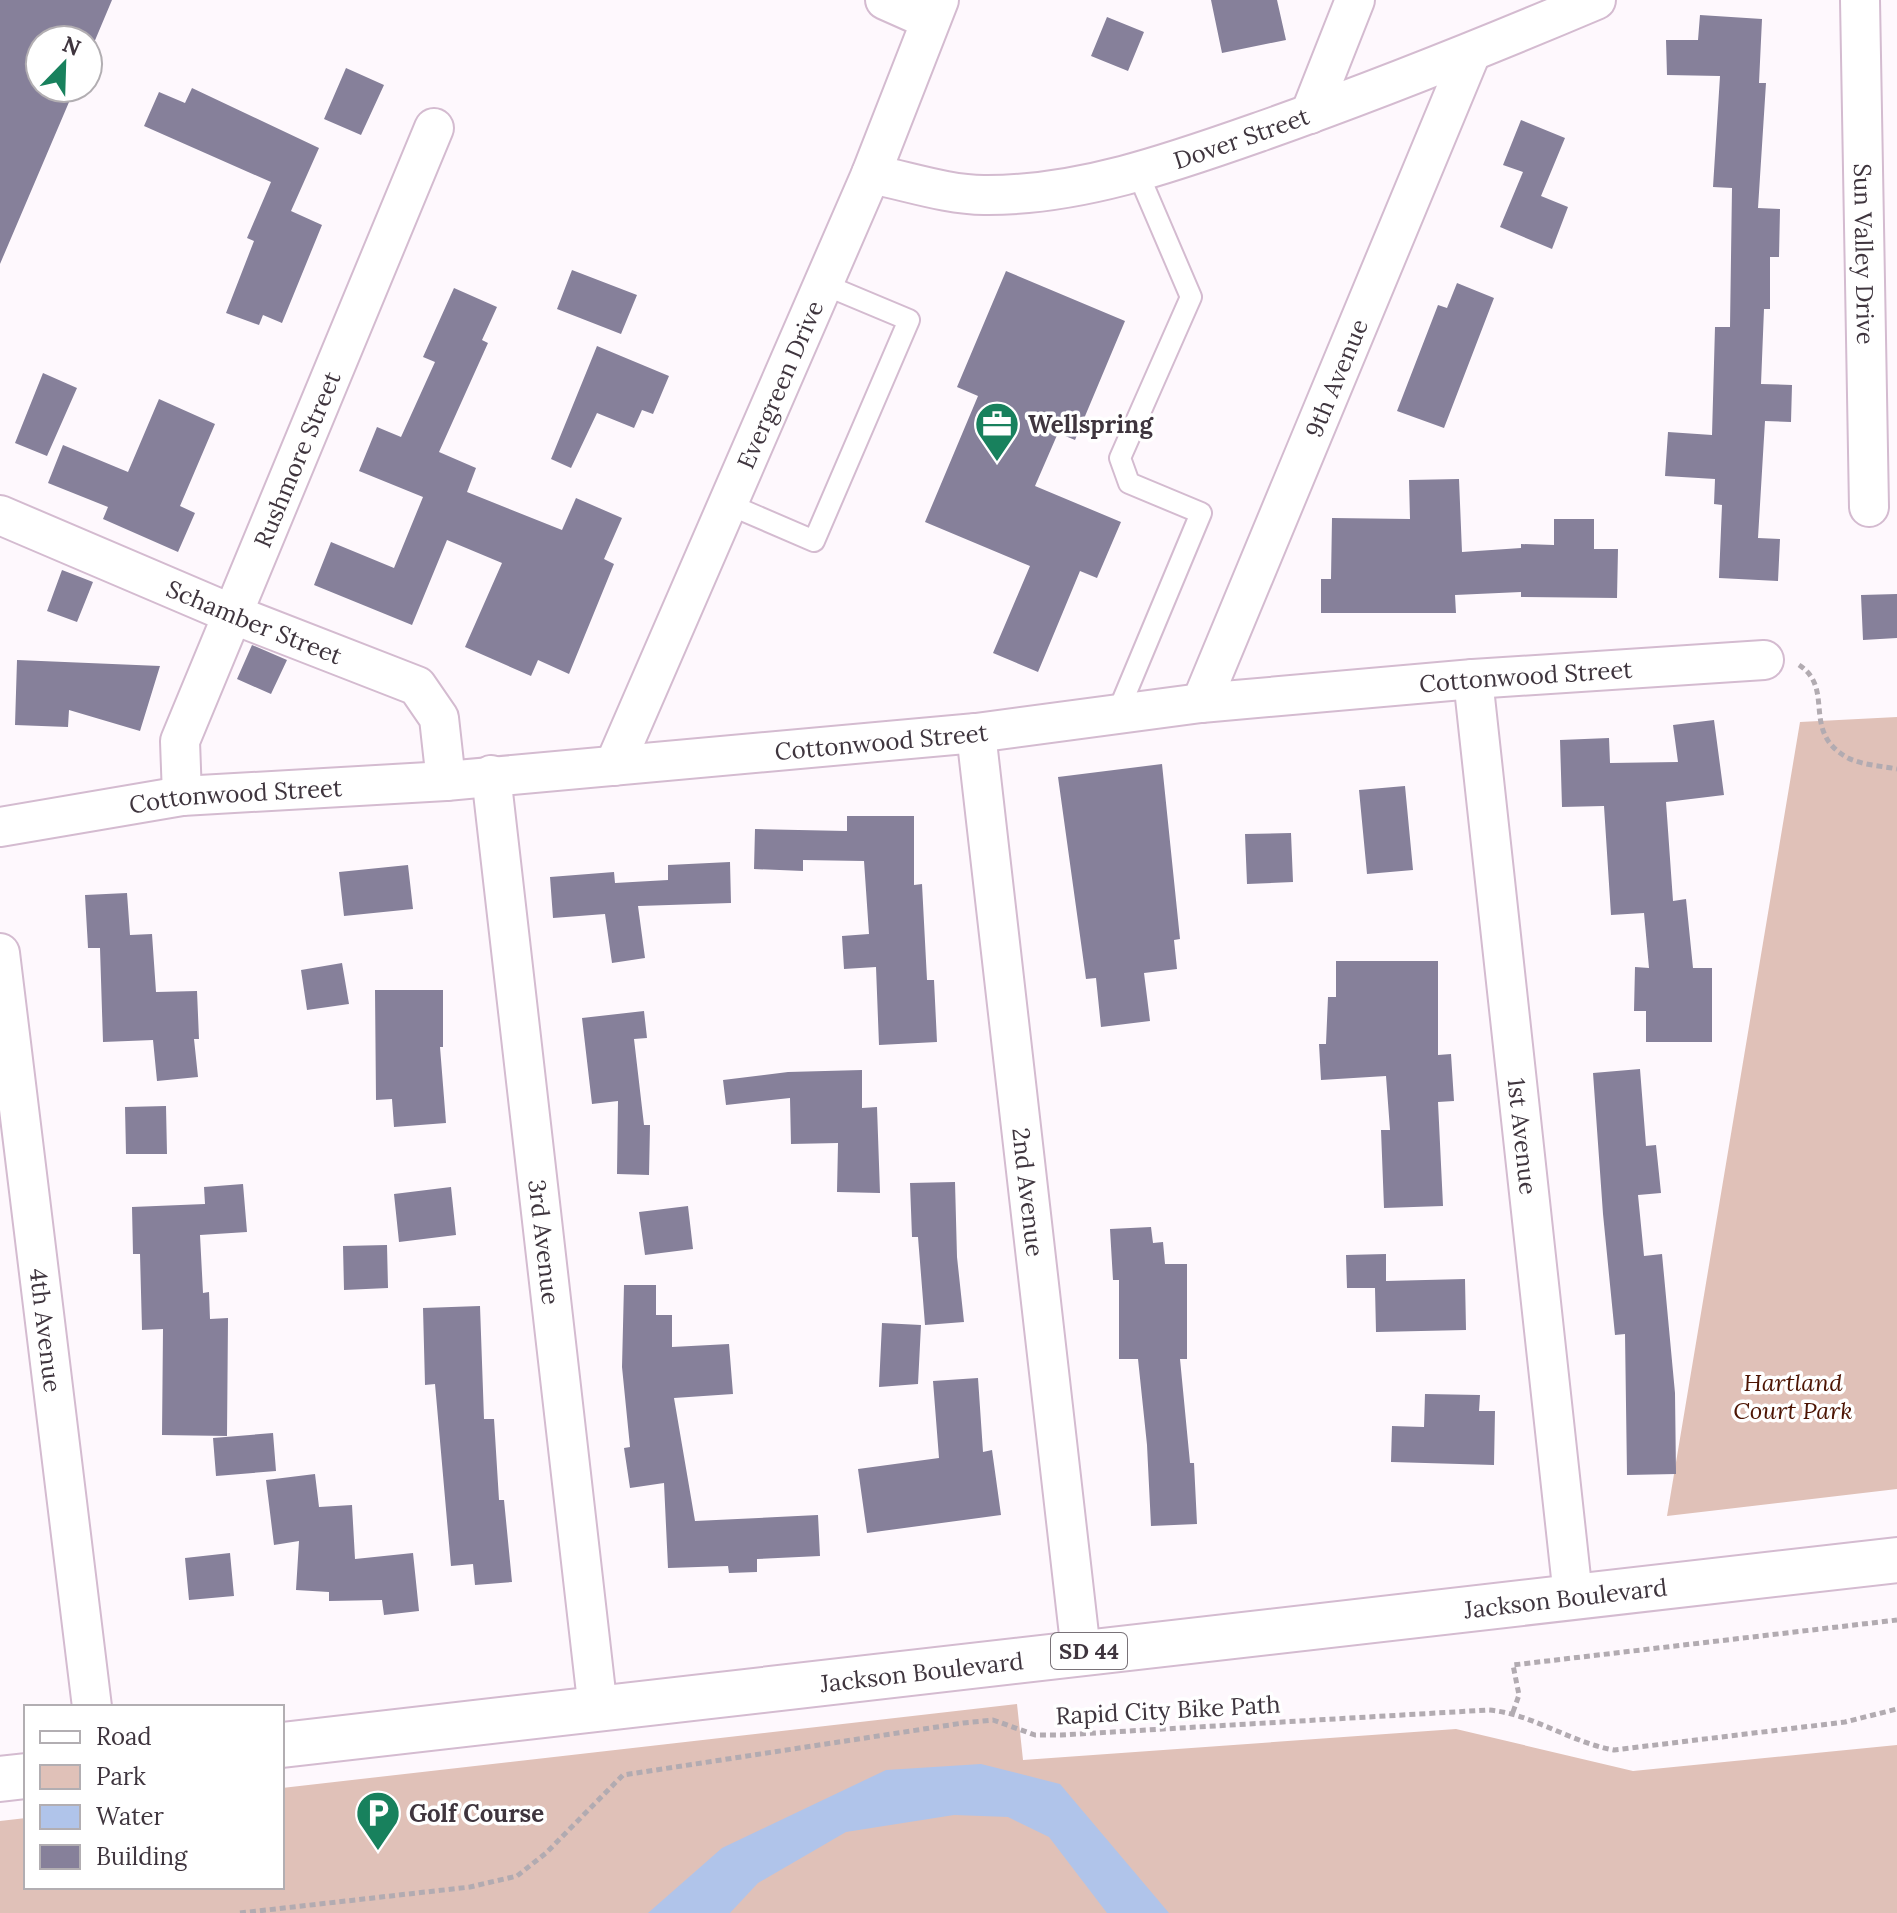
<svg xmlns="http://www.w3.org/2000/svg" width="1897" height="1913" viewBox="0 0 1897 1913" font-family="Lora,serif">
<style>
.green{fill:#e0c1b8}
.water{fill:#b0c4ea}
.building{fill:#86809a}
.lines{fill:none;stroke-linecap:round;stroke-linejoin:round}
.service-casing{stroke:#d4bbd0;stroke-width:24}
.minor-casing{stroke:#d4bbd0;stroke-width:42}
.primary-casing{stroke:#d4bbd0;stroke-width:48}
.path{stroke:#b2abb1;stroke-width:5;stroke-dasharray:6 4;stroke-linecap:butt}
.service{stroke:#fff;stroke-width:20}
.minor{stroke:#fff;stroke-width:38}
.primary{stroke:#fff;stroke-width:44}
.labels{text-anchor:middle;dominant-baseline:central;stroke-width:7;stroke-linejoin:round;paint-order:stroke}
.shield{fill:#fff;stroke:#797278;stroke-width:2}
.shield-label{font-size:22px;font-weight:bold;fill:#3f353e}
.street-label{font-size:24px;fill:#3f353e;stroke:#fff}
.poi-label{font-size:24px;font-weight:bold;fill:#3f353e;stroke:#fff;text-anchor:start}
.park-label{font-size:24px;font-style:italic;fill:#4d1504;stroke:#fff}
</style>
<rect width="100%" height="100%" fill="#fef8fd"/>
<path class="green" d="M1897 717V1489L1667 1516 1800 722Z
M1017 1704 1023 1760 1456 1729 1633 1771 1897 1745V1913H0V1821L26 1818V1887H282V1788Z"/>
<path class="water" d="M981 1764 1060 1784 1169 1913H1107L1049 1837 1008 1817 954 1815 846 1832 758 1883 730 1913H648L722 1848 886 1770Z"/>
<path class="building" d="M0 0H112L88 57V40H40V88H75L0 264Z
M1211 0H1277L1286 40 1222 53Z
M1700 15 1762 19 1759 83H1766L1758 208 1780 209 1779 257H1770V309H1764L1761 384 1792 385 1791 422 1765 421 1758 538 1780 539 1778 581 1719 578 1722 505 1714 504 1715 479 1665 476 1668 432 1712 435 1715 327H1730L1732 188 1713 187 1720 76 1667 75 1666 40H1698Z
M1107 17 1144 32 1128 71 1091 56Z
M346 68 384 85 361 135 324 119Z
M192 88 319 148 291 211 322 225 282 323 263 315 259 325 226 313 254 241 247 238 271 182 144 126 159 92 185 103Z
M1521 120 1565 138 1541 196 1568 207 1552 249 1500 227 1523 172 1503 165Z
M572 270 637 295 621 334 557 309Z
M1006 271 1125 321 1075 440 1058 433 1035 486 1121 522 1097 578 1080 571 1038 672 993 653 1030 566 925 522 978 396 957 387Z
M1457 283 1494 298 1444 428 1397 411 1438 305 1447 308Z
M454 288 497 307 482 340 488 343 439 452 476 468 467 492 562 530 576 498 622 518 604 559 614 564 569 674 538 660 531 676 465 647 502 563 447 540 412 625 314 585 331 542 394 568 423 497 359 471 377 427 401 437 435 362 423 357Z
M597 346 669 376 653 414 642 410 634 428 597 413 571 468 551 459Z
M43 373 77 388 47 456 15 443Z
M159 399 215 424 180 506 195 513 178 552 103 519 108 507 48 483 63 445 128 472Z
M1459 479 1462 552 1521 548V544L1554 545V519H1594V549H1618L1617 598 1521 597V592L1455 595 1456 613H1321V579H1331L1332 518 1410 519 1409 480Z
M62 570 93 582 77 622 47 611Z
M1897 594V638L1863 640 1861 595Z
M252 645 287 660 271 694 237 679Z
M17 660 160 666 140 731 69 710 68 727 15 725Z
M1714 720 1724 795 1666 802 1673 901 1686 899 1693 968H1712V1042H1646V1011H1634L1635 967 1649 968 1644 913 1611 915 1604 806 1562 807 1560 740 1609 738 1610 763 1678 762 1673 725Z
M1162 764 1180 939 1174 940 1177 969 1144 973 1150 1021 1101 1027 1096 978 1086 979 1058 777Z
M1405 786 1413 870 1367 874 1359 790Z
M847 816H914V885L922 884 927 980H934L937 1042 879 1045 876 967 844 969 842 936 869 934 864 861 803 860V871L754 869 755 829 847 831Z
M1291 833 1293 882 1247 884 1245 834Z
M730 862 731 903 638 906 645 958 612 963 605 914 553 918 550 877 614 872 615 883 668 880V865Z
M408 865 413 909 344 916 339 872Z
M127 893 130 935 152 934 156 992 197 991 199 1039H194L198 1077 157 1081 153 1040 103 1042 100 948H88L85 895Z
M1336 961H1438V1055L1451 1054 1454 1101 1438 1102 1443 1206 1384 1208 1381 1130H1390L1386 1076 1321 1080 1319 1044H1326L1328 997H1336Z
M342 963 349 1004 307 1010 301 970Z
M375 990H443V1047H440L446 1123 394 1127 392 1099 376 1100Z
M644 1011 647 1038 634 1039 644 1125H650L649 1175 617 1174 618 1101 592 1104 582 1018Z
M1640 1069 1646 1146 1656 1145 1661 1193 1638 1195 1644 1256 1662 1254 1675 1393 1676 1474 1627 1475 1625 1334 1615 1335 1603 1214 1593 1073Z
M862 1070V1108L877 1107 880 1193 837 1192 838 1143 791 1144 790 1098 726 1105 723 1080 788 1072Z
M166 1106 167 1154H126L125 1107Z
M955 1182 957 1257 964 1322 925 1325 918 1237H912L910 1183Z
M243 1184 247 1232 200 1235 203 1293 209 1292 210 1319 228 1318 227 1436 162 1435 163 1329 142 1330 140 1254H133L132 1207 205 1204 204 1187Z
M451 1187 456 1235 399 1242 394 1194Z
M688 1206 693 1249 645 1255 639 1212Z
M1151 1227 1153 1243 1163 1242 1165 1264H1187V1359H1180L1190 1463H1194L1197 1524 1151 1526 1147 1445 1138 1359H1119V1280H1113L1110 1229Z
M387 1245 388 1288 344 1290 343 1246Z
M1386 1254V1281L1465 1279 1466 1330 1376 1332 1375 1288H1347L1346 1255Z
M624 1285H656V1315H672V1347L729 1344 733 1394 674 1398 695 1521 818 1515 820 1556 757 1559V1572L729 1573 728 1566 668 1568 664 1483 630 1488 624 1448 630 1447 622 1367Z
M480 1306 484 1419H494L499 1500H504L512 1582 475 1585 473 1564 451 1566 435 1384 425 1385 423 1308Z
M882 1323 921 1325 918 1384 879 1387Z
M978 1378 983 1452 992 1450 1001 1515 867 1533 858 1469 939 1458 933 1381Z
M1425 1394 1480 1395 1479 1411H1495L1494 1465 1391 1462 1392 1426 1424 1427Z
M273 1433 276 1471 216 1476 213 1438Z
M315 1474 319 1507 352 1505 355 1559 413 1553 419 1611 384 1615 382 1600 329 1601V1592L296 1590 299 1541 274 1545 266 1480Z
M230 1553 234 1596 189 1600 185 1558Z"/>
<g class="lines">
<g class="service-casing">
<path id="service" d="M728 504 814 541 909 320 823 284
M1117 714 1201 513 1129 483 1120 458 1191 297 1137 171"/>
</g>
<g class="minor-casing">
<g id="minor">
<path d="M885 0 930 20"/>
<path id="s1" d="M1860 0 1869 507"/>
<path d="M1310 114 1355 0"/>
<path id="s2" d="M871 174C907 181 948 195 984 195 1079 196 1174 162 1262 131 1375 91 1485 47 1596 0"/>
<path id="s3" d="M0 515 232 614 417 686 439 718 446 781"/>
<path id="s4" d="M1473 679 1573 1596"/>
<path id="s5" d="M1201 703 1471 53"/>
<path id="s6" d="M976 733 1081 1652"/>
<path id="s7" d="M614 766 871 174 939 0"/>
<path id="s8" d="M491 775 598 1710"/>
<path id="s9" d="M182 796 180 741 434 128"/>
<path id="s10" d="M0 827 182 796 446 781 976 733 1201 703 1473 679 1764 660"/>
<path id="s11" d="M0 953 92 1707"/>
</g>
</g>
<g class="primary-casing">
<g id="primary">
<path id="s12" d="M282 1745 1897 1560"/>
<path d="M0 1779 26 1776"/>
</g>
</g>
<path class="path" d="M1799 665C1836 689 1800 732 1848 758 1862 765 1882 766 1897 769
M1513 1712 1519 1695 1513 1665 1897 1620
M240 1913 470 1887 517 1876 546 1853 623 1775 963 1723 993 1720 1035 1735H1061L1488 1710C1531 1713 1569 1742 1614 1750L1845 1722 1897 1709"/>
<use href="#service" class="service"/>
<use href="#minor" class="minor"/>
<use href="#primary" class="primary"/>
</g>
<defs>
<g id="office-pin" transform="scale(2.3)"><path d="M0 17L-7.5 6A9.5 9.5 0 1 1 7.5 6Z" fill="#18815d" stroke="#fff"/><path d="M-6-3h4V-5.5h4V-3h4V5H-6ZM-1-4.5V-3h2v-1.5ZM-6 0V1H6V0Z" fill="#fff"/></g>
<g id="parking-pin" transform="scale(2.3)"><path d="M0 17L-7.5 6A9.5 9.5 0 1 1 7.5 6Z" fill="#18815d" stroke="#fff"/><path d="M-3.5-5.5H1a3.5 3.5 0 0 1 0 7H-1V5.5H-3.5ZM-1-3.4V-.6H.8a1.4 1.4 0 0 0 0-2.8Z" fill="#fff"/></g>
</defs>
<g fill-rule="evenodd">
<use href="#office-pin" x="997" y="424"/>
<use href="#parking-pin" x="378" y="1813"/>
</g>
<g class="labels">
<rect class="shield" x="1051" y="1633" width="76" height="36" rx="6"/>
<g class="shield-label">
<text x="1089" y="1651">SD 44</text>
</g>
<g class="street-label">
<text stroke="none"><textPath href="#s2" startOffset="380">Dover Street</textPath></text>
<text stroke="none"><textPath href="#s1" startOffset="254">Sun Valley Drive</textPath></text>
<text stroke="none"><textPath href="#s5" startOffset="352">9th Avenue</textPath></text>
<text stroke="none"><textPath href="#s7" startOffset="416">Evergreen Drive</textPath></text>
<text stroke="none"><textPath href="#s9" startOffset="360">Rushmore Street</textPath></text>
<text stroke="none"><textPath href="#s3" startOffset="276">Schamber Street</textPath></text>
<text stroke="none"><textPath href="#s10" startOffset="1534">Cottonwood Street</textPath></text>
<text stroke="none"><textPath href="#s10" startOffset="886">Cottonwood Street</textPath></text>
<text stroke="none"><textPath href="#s10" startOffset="238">Cottonwood Street</textPath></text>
<text stroke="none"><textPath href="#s4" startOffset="460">1st Avenue</textPath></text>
<text stroke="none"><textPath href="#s6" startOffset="462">2nd Avenue</textPath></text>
<text stroke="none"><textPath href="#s8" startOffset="470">3rd Avenue</textPath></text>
<text stroke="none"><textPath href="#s11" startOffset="380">4th Avenue</textPath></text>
<text stroke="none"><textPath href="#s12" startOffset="1292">Jackson Boulevard</textPath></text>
<text stroke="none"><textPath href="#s12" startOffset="644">Jackson Boulevard</textPath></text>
<text transform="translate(1168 1710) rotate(-3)">Rapid City Bike Path</text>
</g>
<g class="poi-label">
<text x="1028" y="424">Wellspring</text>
<text x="409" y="1813">Golf Course</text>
</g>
<g class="park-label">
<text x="1793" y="1382">Hartland<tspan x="1793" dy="28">Court Park</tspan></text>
</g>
</g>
<rect x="24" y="1705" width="260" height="184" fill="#ffffff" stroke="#b2aeb2" stroke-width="2"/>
<rect x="40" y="1731" width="40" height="12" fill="#ffffff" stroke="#b2aeb2" stroke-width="2"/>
<text x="96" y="1745" font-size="24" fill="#3f353e">Road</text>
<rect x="40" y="1765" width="40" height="24" fill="#e0c1b8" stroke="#b2aeb2" stroke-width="2"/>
<text x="96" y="1785" font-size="24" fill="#3f353e">Park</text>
<rect x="40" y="1805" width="40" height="24" fill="#b0c4ea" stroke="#b2aeb2" stroke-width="2"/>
<text x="96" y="1825" font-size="24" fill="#3f353e">Water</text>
<rect x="40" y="1845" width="40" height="24" fill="#86809a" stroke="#b2aeb2" stroke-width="2"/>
<text x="96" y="1865" font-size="24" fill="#3f353e">Building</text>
<g transform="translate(64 64) rotate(23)"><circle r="38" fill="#ffffff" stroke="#b2aeb2" stroke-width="2"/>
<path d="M0-6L14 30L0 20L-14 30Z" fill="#18815d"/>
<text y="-12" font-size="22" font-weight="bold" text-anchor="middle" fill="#3f353e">N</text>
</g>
</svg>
